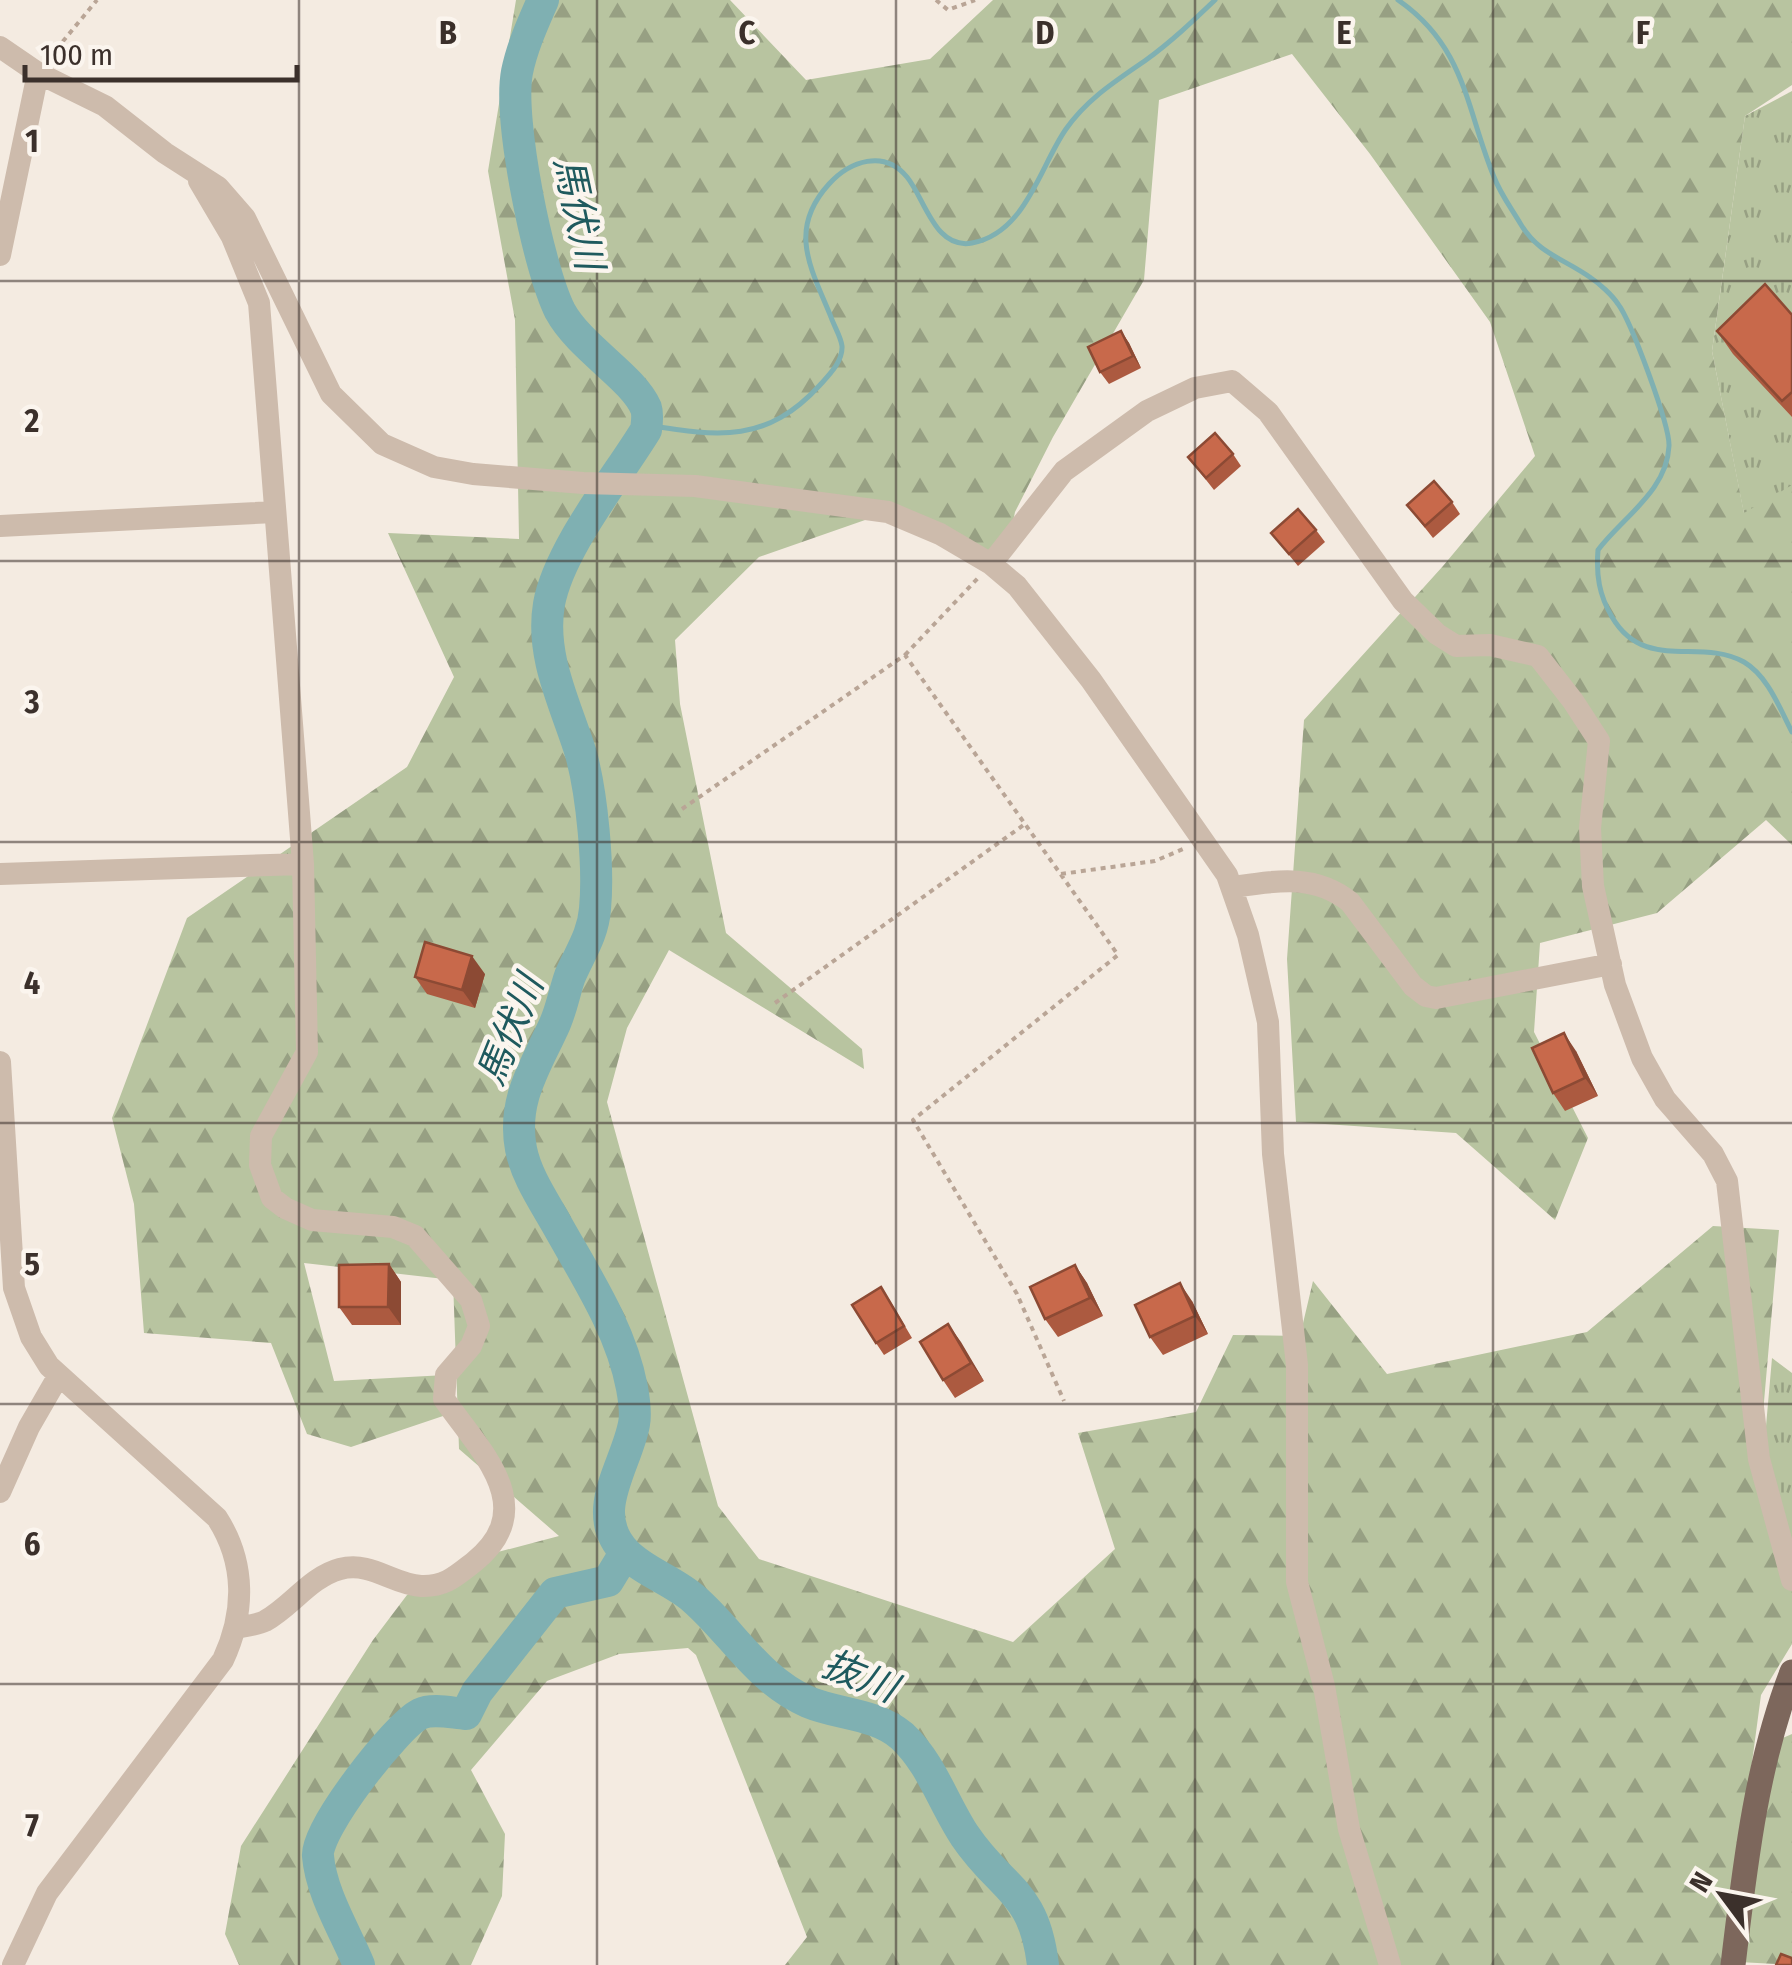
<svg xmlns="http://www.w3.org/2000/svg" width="1792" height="1965" viewBox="0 0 1792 1965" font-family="'Fira Sans Condensed','Noto Sans JP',sans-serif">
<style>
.grass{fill:url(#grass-tufts)}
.forest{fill:url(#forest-firs)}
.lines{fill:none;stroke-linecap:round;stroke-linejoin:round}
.stream{stroke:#7fb0b2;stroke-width:5}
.river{stroke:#7fb0b2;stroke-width:32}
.path{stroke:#b9a596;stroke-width:4;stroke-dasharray:5 5;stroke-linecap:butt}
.minor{stroke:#cdbbac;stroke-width:22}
.major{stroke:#7d675c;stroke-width:25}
.wall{fill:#ac5a40}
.shaded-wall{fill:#8c4a34}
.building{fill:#c8694b;stroke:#8c4a34;stroke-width:2.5}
.grid{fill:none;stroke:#3b302b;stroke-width:2.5;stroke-opacity:0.55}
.labels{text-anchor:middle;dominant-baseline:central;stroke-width:9;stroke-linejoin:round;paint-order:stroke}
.water-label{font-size:38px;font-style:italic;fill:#1f5a5e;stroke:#fbf5ee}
.grid-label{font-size:32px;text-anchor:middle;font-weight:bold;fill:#3b302b;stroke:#fbf5ee;stroke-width:9;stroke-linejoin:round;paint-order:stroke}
</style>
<defs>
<pattern id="grass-tufts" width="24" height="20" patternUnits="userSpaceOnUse" patternTransform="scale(2.5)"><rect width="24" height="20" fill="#b8c4a0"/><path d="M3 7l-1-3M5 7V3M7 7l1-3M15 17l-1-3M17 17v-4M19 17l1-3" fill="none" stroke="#97a083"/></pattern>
<pattern id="forest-firs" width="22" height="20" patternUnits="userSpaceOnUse" patternTransform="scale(2.5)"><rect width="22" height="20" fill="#b8c4a0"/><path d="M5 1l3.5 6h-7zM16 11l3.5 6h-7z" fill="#97a083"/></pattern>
</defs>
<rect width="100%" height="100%" fill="#f4ebe1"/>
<path class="grass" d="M1792 91V488L1744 514 1712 351 1745 116Z
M1772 1358 1792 1373V1550L1764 1449Z"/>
<path class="forest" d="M516 0H730L806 80 930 59 993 0H1792V85L1745 116 1712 351 1744 513 1792 485V845L1766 820 1657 913 1540 943 1534 1032 1588 1138 1555 1220 1456 1133 1296 1122 1287 959 1304 720 1443 566 1535 456 1490 322 1370 154 1292 54 1159 100 1144 280 1053 437 1015 512 1005 561 888 512 759 557 675 640 680 704 726 933 862 1049 864 1069 669 950 627 1028 607 1102 718 1506 759 1559 1013 1642 1115 1549 1078 1433 1196 1412 1233 1335 1300 1336 1313 1281 1387 1374 1587 1332 1713 1226 1779 1230 1759 1459 1792 1560V1644L1761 1695 1725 1965H785L807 1937 696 1655 688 1648 619 1654 547 1681 471 1770 505 1834 502 1896 471 1965H239L225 1934 241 1846 373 1640 407 1595 479 1557 559 1536 459 1449 453 1280 304 1263 334 1381 446 1375V1415L351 1447 307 1434 271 1343 144 1333 134 1204 112 1118 187 918 407 767 454 677 388 533 519 539 515 320 488 171Z
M1792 1734V1965L1739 1962 1771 1743Z"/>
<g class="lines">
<path class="stream" d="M1398 0C1466 47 1466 109 1494 177 1500 193 1511 208 1520 223 1538 254 1563 258 1591 278 1600 284 1612 295 1618 304 1631 321 1670 426 1669 446 1667 491 1623 517 1598 550 1596 575 1599 595 1612 617 1645 673 1699 637 1744 662 1768 676 1780 709 1792 732
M647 425C720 437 767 443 820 385 830 374 843 361 842 346 841 337 834 326 831 317 811 268 787 230 829 184 850 161 884 149 907 177 925 199 935 250 972 243 1026 233 1040 166 1066 129 1088 98 1116 81 1146 60 1171 42 1193 21 1215 0"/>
<path class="river" d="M543 0C533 23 522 47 517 72 508 119 538 267 560 311 580 348 633 377 646 408 648 414 647 423 646 430 616 479 559 549 549 604 540 657 566 705 581 754 592 794 599 867 595 909 593 935 580 953 570 976 564 993 561 1012 553 1028 534 1069 512 1102 521 1149 526 1175 543 1200 556 1223 585 1275 621 1329 632 1388 634 1399 636 1414 634 1424 626 1467 587 1513 626 1553 644 1572 674 1581 694 1599 733 1633 758 1680 808 1702 839 1715 875 1713 902 1736 932 1764 943 1803 965 1836 1002 1891 1034 1889 1043 1965
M359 1965C345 1931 321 1893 318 1856 315 1830 396 1726 420 1714 433 1708 452 1713 466 1714L477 1692 555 1593 608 1581 625 1553"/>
<path class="path" d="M936 0 948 10 975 0
M50 57 97 0
M905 655 978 578
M682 809 905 655 1118 955 913 1120 1017 1294 1064 1401
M1061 874 1155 861 1183 849
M775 1003 1025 824"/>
<path class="minor" d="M0 47 38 73 105 106 165 153 218 187 245 218 331 394 382 444 434 467 473 474 583 483 695 486 888 512 940 534 991 564 1017 586 1091 680 1227 875 1248 935 1268 1022 1273 1154 1297 1365V1582L1324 1686 1349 1829 1390 1965
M199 181 232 237 259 303 303 864 307 1052 261 1136 260 1165 272 1198 285 1208 312 1220 393 1227 415 1236 471 1300 479 1326 471 1346 446 1375 444 1399C479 1450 542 1507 474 1562 456 1576 445 1587 421 1586 392 1584 371 1561 340 1569 310 1577 291 1607 265 1621 257 1625 244 1626 235 1628
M0 255 38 73
M0 526 275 512
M991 564 1064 471 1147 411 1195 388 1232 381 1268 412 1403 601 1437 634 1456 646 1490 645 1538 656 1573 701 1599 741 1590 828 1593 886 1615 985 1642 1058 1665 1099 1713 1154 1727 1181 1759 1459 1792 1580
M0 874 303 864
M1232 887C1275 881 1314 873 1350 902L1413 986 1426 996 1436 998 1611 964
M0 1062 14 1288 31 1337 49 1366 217 1518C246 1563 245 1613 223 1660L47 1893 13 1965
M0 1492 29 1427 59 1375"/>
<path class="major" d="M1733 1965C1745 1866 1756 1765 1792 1672"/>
</g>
<path class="wall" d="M1792 315V417L1733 354 1717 331Z
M1121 331 1129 343 1141 368 1109 384 1100 372Z
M1233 454 1241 466 1214 490 1188 457Z
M1452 502 1460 514 1433 538 1407 505Z
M1316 530 1325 542 1298 566 1271 533Z
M485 974 475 1008 427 994 415 977Z
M1576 1051 1598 1096 1565 1111 1553 1093Z
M389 1264 401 1282V1325H352L339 1307Z
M1075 1265 1087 1283 1103 1316 1058 1337 1045 1319Z
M889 1299 912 1338 884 1355 876 1343Z
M1192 1301 1208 1334 1163 1355 1150 1337Z
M948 1324 984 1381 955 1398 943 1380Z"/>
<path class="shaded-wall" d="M1121 331 1129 343 1141 368 1133 356Z
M472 956 485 974 475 1008 462 990Z
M1564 1033 1576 1051 1598 1096 1585 1078Z
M389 1264 401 1282V1325L388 1307Z
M1075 1265 1087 1283 1103 1316 1090 1298Z
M1180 1283 1192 1301 1208 1334 1195 1316Z
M948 1324 961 1342 984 1381 971 1363Z"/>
<path class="building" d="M1765 284 1792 315V392L1782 401 1717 331Z
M1121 331 1133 356 1100 372 1088 347Z
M1215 433 1233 454 1206 478 1188 457Z
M1434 481 1452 502 1425 526 1407 505Z
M1298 509 1316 530 1289 554 1271 533Z
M425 942 472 956 462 990 415 977Z
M1564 1033 1585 1078 1553 1093 1532 1048Z
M389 1264 388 1307H339V1265Z
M1075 1265 1090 1298 1045 1319 1030 1287Z
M1180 1283 1195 1316 1150 1337 1135 1305Z
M881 1287 904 1326 876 1343 852 1305Z
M948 1324 971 1363 943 1380 920 1342Z
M1781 1954 1792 1958V1965H1776Z"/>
<path class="grid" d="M299 0V1965M597 0V1965M896 0V1965M1195 0V1965M1493 0V1965M0 281H1792M0 561H1792M0 842H1792M0 1123H1792M0 1404H1792M0 1684H1792"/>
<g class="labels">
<g class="water-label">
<text transform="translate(579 213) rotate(78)">馬伏川</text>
<text transform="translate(510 1030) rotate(-68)">馬伏川</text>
<text transform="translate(860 1676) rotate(22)">抜川</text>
</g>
</g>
<g class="grid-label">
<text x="448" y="44">B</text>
<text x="747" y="44">C</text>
<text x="1045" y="44">D</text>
<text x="1344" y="44">E</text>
<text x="1643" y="44">F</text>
<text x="32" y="152">1</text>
<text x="32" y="432">2</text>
<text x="32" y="713">3</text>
<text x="32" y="994">4</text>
<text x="32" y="1275">5</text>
<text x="32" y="1555">6</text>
<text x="32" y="1836">7</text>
</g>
<g transform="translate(1722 1895) rotate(302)" stroke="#fbf5ee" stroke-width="8" paint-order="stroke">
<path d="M0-8L18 38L0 25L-18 38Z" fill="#3b302b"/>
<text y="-15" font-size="28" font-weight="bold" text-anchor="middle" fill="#3b302b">N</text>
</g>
<path d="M25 65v15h272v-15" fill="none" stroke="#3b302b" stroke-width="5"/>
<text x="40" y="65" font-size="30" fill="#3b302b" stroke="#fbf5ee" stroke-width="8" paint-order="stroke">100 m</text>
</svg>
